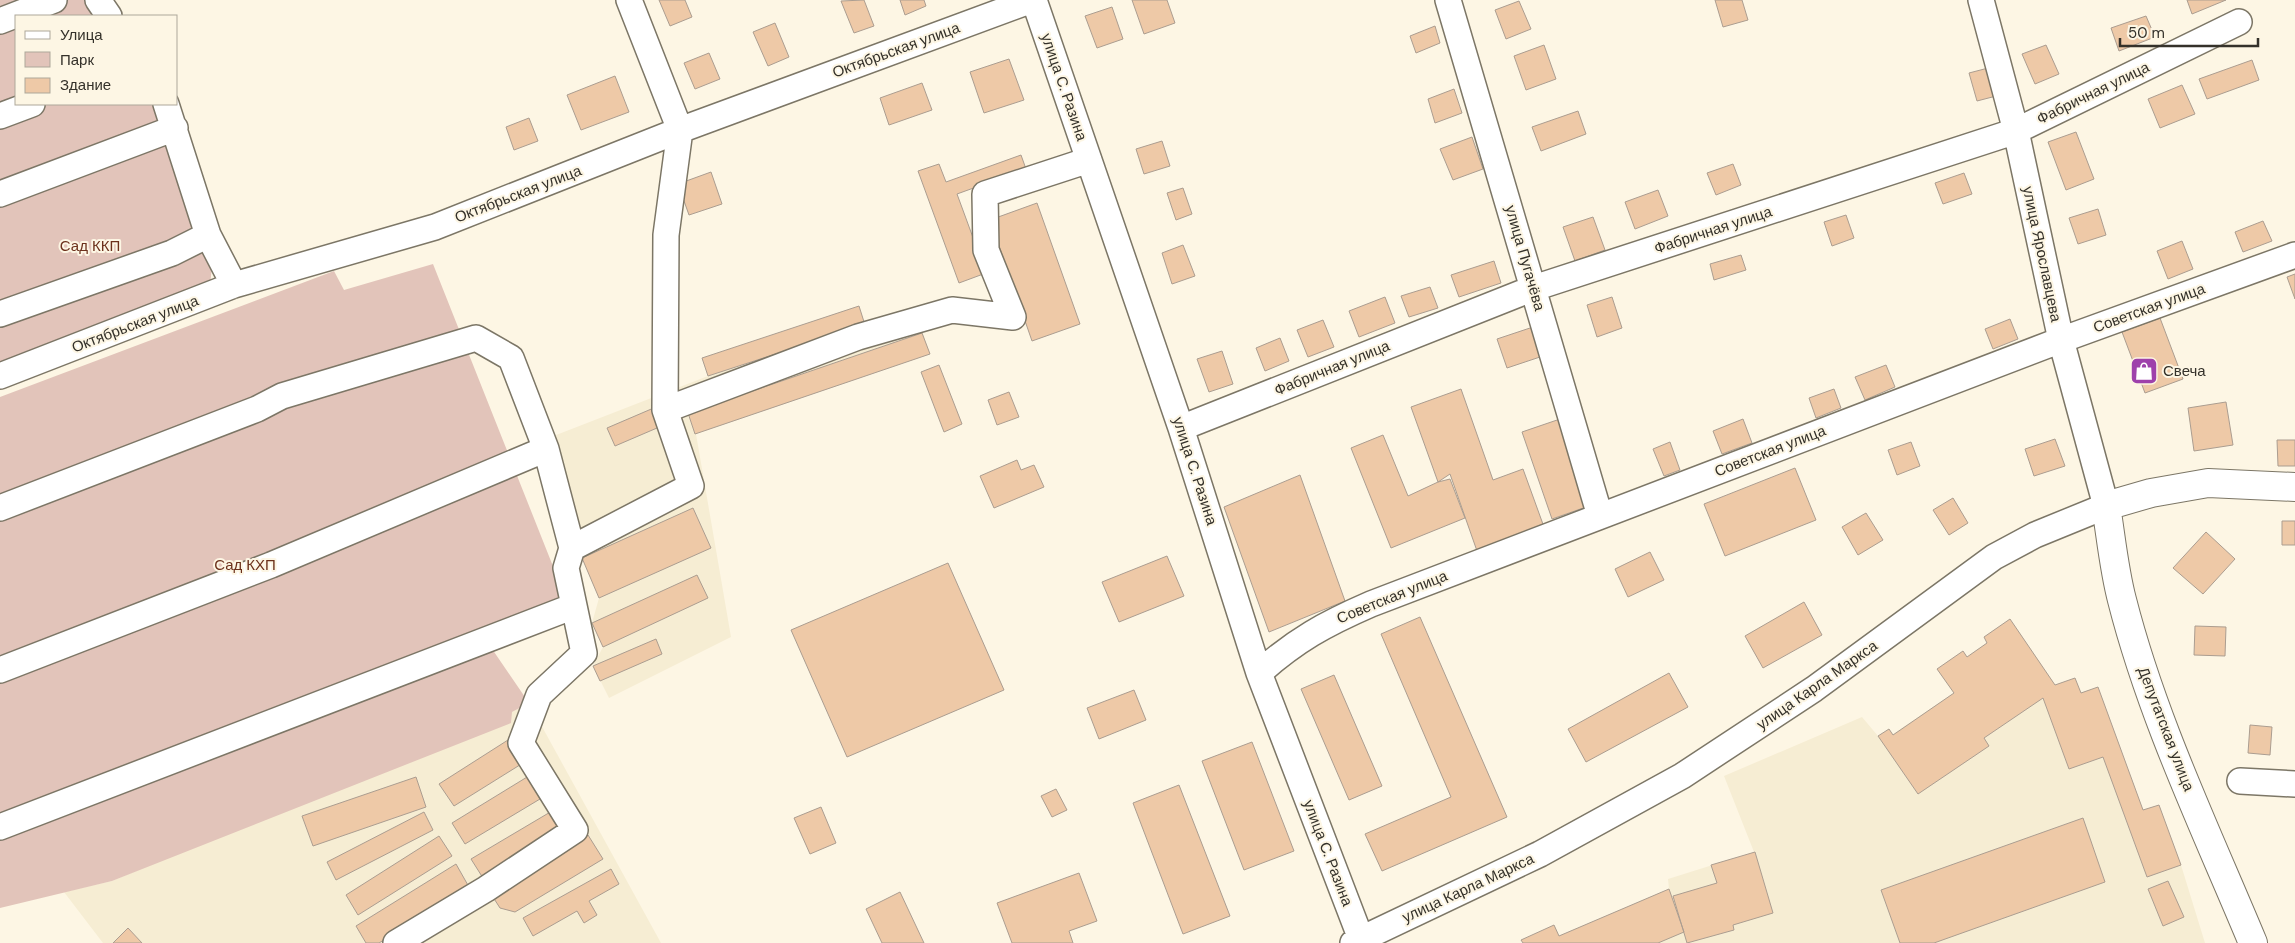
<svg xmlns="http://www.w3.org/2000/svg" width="2295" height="943" viewBox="0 0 2295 943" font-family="'DM Sans',sans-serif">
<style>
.built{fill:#f6edd3}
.green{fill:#e2c4ba}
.building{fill:#eec9a7;stroke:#ab9d90}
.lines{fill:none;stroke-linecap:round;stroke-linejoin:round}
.minor-casing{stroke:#7c7666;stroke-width:28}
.major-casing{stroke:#7c7666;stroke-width:30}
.minor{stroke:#fff;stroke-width:25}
.major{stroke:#fff;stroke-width:28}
.labels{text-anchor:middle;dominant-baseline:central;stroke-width:4;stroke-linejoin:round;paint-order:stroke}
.street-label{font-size:15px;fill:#34312a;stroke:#fdf6e4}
.park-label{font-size:15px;fill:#6c311c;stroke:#fdf6e4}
.poi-label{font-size:15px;fill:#34312a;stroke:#fdf6e4;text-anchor:start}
</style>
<rect width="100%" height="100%" fill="#fdf6e4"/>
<path class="built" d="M859 306 865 324 915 310 930 354 696 434 731 637 609 698 593 666 603 647 592 623 599 598 582 558 551 437 708 376 702 358Z
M2010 619 2055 685 2075 678 2081 693 2098 687 2143 810 2159 805 2181 865 2205 943H1523L1521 940 1554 925 1559 936 1669 889 1668 879 1754 852 1724 776 1862 717 1878 736 1889 729 1893 734 1954 693 1937 669 1963 651 1967 657 1987 643 1984 637Z
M529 703 661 943H103L64 892 112 881 512 712Z"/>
<path class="green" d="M0 0H98L109 16H16V104H166L213 256 210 286 0 369Z
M433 264 566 599 482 628 488 643 529 703 512 712 511 723 112 881 0 908V397L334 271 344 290Z"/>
<path class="building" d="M659 0H685L692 17 670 26Z
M864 0 874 26 854 33 841 1Z
M900 0H924L926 6 905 15Z
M1132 0H1167L1175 23 1144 34Z
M1715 0H1742L1748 20 1723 27Z
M2187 0H2226L2192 14Z
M1519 1 1531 29 1506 39 1495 10Z
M1112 7 1123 39 1097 48 1085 16Z
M2146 16 2155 37 2119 51 2111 28Z
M775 23 789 57 768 66 753 32Z
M1435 26 1440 43 1416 53 1410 36Z
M1544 45 1556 79 1526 90 1514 56Z
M2046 45 2059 74 2035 84 2022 54Z
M709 53 720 79 695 89 684 63Z
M1009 59 1024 100 984 113 970 72Z
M2252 60 2259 80 2207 99 2199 79Z
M1992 67 2000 95 1977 101 1969 73Z
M615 76 629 112 581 130 567 95Z
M922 83 932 110 889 125 880 98Z
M2182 85 2195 114 2160 128 2148 99Z
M1454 89 1462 113 1435 123 1428 99Z
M1578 111 1586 134 1541 151 1532 127Z
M529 118 538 141 514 150 506 127Z
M2076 132 2094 179 2066 190 2048 142Z
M1472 137 1483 169 1453 180 1440 149Z
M1162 141 1170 166 1144 174 1136 149Z
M1021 155 1026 169 957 194 986 273 959 283 918 171 939 164 946 182Z
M1733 164 1741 185 1716 195 1707 173Z
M711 172 722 204 689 215 678 184Z
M1964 173 1972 194 1943 204 1935 183Z
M1183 188 1192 214 1176 220 1167 193Z
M1658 190 1668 216 1635 229 1625 202Z
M1037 203 1080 324 1032 341 990 220Z
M2098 209 2106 235 2078 244 2069 218Z
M1846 215 1854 238 1832 246 1824 222Z
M1593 217 1605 250 1575 261 1563 227Z
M2263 221 2272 241 2243 252 2235 232Z
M2182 241 2193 269 2168 279 2157 251Z
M1183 245 1195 276 1172 284 1162 253Z
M1741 255 1746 270 1714 280 1710 264Z
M1494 261 1501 283 1459 297 1451 275Z
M2295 274V299L2287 277Z
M1430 287 1438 308 1409 317 1401 296Z
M1385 297 1395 323 1359 337 1349 311Z
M1612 297 1622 328 1597 337 1587 305Z
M859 306 865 325 708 376 702 358Z
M2160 318 2183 379 2145 393 2122 332Z
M2010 319 2018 339 1993 349 1985 329Z
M1323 320 1334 347 1308 357 1297 330Z
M1533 327 1543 356 1507 368 1497 339Z
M922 333 930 354 695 434 688 413Z
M1280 338 1289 361 1265 371 1256 348Z
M1222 351 1233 384 1209 392 1197 359Z
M939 365 962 424 944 432 921 372Z
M1886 365 1895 387 1865 400 1855 377Z
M1461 389 1493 480 1523 469 1544 527 1477 551 1450 474 1438 482 1411 407Z
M1834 389 1841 408 1816 418 1809 398Z
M1009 392 1019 417 997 425 988 400Z
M2226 402 2233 445 2194 451 2188 408Z
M656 407 664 425 615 446 607 428Z
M1560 419 1589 506 1552 519 1522 432Z
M1743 419 1752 443 1722 454 1713 431Z
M1383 435 1408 496 1438 482 1450 479 1465 518 1391 548 1351 448Z
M2055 439 2065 466 2034 476 2025 449Z
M2277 440H2295V466H2278Z
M1670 442 1680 470 1664 476 1653 449Z
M1911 442 1920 466 1897 475 1888 450Z
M1017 460 1021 470 1034 465 1044 487 994 508 980 476Z
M1795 468 1816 520 1725 556 1704 504Z
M1300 475 1345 601 1269 632 1224 507Z
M1953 498 1968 523 1949 535 1933 510Z
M693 508 711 548 599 598 582 558Z
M1866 513 1883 540 1858 555 1842 527Z
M2282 521H2295V545H2282Z
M2206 532 2235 559 2203 594 2173 568Z
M1650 552 1664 580 1628 597 1615 569Z
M1167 556 1184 596 1119 622 1102 582Z
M948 563 1004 690 847 757 791 630Z
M697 575 708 598 603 647 592 623Z
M1804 602 1822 635 1763 668 1745 636Z
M1420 617 1507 817 1382 871 1365 834 1451 797 1381 634Z
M2010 619 2055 685 2075 678 2081 693 2098 687 2143 810 2159 805 2181 865 2147 877 2103 757 2069 769 2043 698 1984 738 1989 746 1918 794 1878 736 1889 729 1893 735 1954 693 1937 669 1963 651 1967 657 1987 643 1984 637Z
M2195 626 2226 627 2225 656 2194 655Z
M656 639 662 654 600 681 593 666Z
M1669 673 1688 707 1586 762 1568 729Z
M1334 675 1382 786 1349 800 1301 689Z
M1134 690 1146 720 1099 739 1087 708Z
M2250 725 2272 727 2270 755 2248 753Z
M508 740 523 763 454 806 439 784Z
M1252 742 1294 851 1244 870 1202 761Z
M532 774 545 796 465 844 452 823Z
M416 777 426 807 313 846 302 816Z
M1179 785 1230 916 1183 934 1133 803Z
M1056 789 1067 810 1052 817 1041 796Z
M821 807 836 843 810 854 794 818Z
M552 811 563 830 483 878 471 859Z
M424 812 433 830 336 880 327 862Z
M2083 818 2105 882 1934 943H1900L1881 890Z
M588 835 603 859 515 912 500 908 491 894Z
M439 836 452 856 358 915 346 895Z
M1755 852 1773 913 1733 925 1734 930 1687 943 1673 896 1717 883 1711 865Z
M456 864 469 887 379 943H366L356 926Z
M611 869 619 884 589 901 597 915 584 923 577 911 533 936 523 918Z
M1079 873 1097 921 1069 931 1073 943H1012L997 903Z
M2168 881 2184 917 2163 926 2148 889Z
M1669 889 1684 932 1658 943H1523L1521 940 1554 925 1559 936Z
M900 892 924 943H882L866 909Z
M128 928 142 943H113Z"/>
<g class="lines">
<g class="minor-casing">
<path id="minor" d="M98 0 109 16
M1034 0 1181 428 1259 673 1361 939
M1448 0 1600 516
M0 21 54 0
M166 104 208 235 234 285
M0 116 32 104
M0 194 175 128
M0 314 172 253 208 235
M0 376 234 285 435 227 680 130 1032 0
M665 410 858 337 952 310 1013 317 986 250 985 194 1089 160
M1181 428 1534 288 2016 131 2239 22
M0 508 257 409 282 396 476 338 511 358 546 449
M0 670 271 565 546 449 572 548
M1259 673C1296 640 1325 624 1371 604L2061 340 2295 255
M2240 781 2295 784
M0 827 574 606
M396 943 486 889 575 830 521 743 539 695 584 653 566 568 572 548 691 486 665 410 666 235 680 130 629 0
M1353 943 1540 854 1682 776 1814 689 1994 557 2035 535 2106 506 2061 340 2016 131 1981 0"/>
</g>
<g class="major-casing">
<path id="major" d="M2253 943C2206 830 2152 718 2122 600 2114 570 2111 537 2106 506L2151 493 2208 483 2295 487"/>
</g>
<use href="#minor" class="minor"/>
<use href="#major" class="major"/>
</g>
<defs>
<g id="shop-square" transform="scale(1.4375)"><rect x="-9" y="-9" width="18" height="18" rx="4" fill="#9e41ab" stroke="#fdf6e4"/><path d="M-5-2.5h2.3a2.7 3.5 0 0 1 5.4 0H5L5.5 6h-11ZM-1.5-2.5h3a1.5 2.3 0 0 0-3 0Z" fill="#fff"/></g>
</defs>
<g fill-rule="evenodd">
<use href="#shop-square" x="2144" y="371"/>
</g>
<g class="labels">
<g class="street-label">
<text transform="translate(896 50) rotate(-20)">Октябрьская улица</text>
<text transform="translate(1064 87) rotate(71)">улица С. Разина</text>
<text transform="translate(2093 93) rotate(-26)">Фабричная улица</text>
<text transform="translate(518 194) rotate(-21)">Октябрьская улица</text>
<text transform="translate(1713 230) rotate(-18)">Фабричная улица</text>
<text transform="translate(2042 254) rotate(78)">улица Ярославцева</text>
<text transform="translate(1525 258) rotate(74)">улица Пугачёва</text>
<text transform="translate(2149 308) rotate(-20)">Советская улица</text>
<text transform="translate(135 324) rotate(-21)">Октябрьская улица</text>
<text transform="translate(1332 368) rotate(-22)">Фабричная улица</text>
<text transform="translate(1770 451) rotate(-21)">Советская улица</text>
<text transform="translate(1195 471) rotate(72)">улица С. Разина</text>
<text transform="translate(1392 597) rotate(-22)">Советская улица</text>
<text transform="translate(1817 685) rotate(-35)">улица Карла Маркса</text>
<text transform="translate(2166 729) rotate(69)">Депутатская улица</text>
<text transform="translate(1328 853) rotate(69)">улица С. Разина</text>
<text transform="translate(1468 888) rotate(-25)">улица Карла Маркса</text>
</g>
<g class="park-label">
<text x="90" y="246">Сад ККП</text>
<text x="245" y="565">Сад КХП</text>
</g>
<g class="poi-label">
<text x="2163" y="371">Свеча</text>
</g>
</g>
<rect x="15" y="15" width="162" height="90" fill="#fdf6e4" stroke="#ada79a"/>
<rect x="25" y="31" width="25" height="8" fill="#ffffff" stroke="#ada79a"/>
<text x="60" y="40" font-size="15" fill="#34312a">Улица</text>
<rect x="25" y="52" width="25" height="15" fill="#e2c4ba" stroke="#ada79a"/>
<text x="60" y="65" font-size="15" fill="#34312a">Парк</text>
<rect x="25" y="78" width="25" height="15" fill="#eec9a7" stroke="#ada79a"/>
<text x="60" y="90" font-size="15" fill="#34312a">Здание</text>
<path d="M2120 38v8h138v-8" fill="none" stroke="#34312a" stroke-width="2.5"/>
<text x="2128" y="38" font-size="15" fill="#34312a" stroke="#fdf6e4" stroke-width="4" paint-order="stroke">50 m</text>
</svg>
